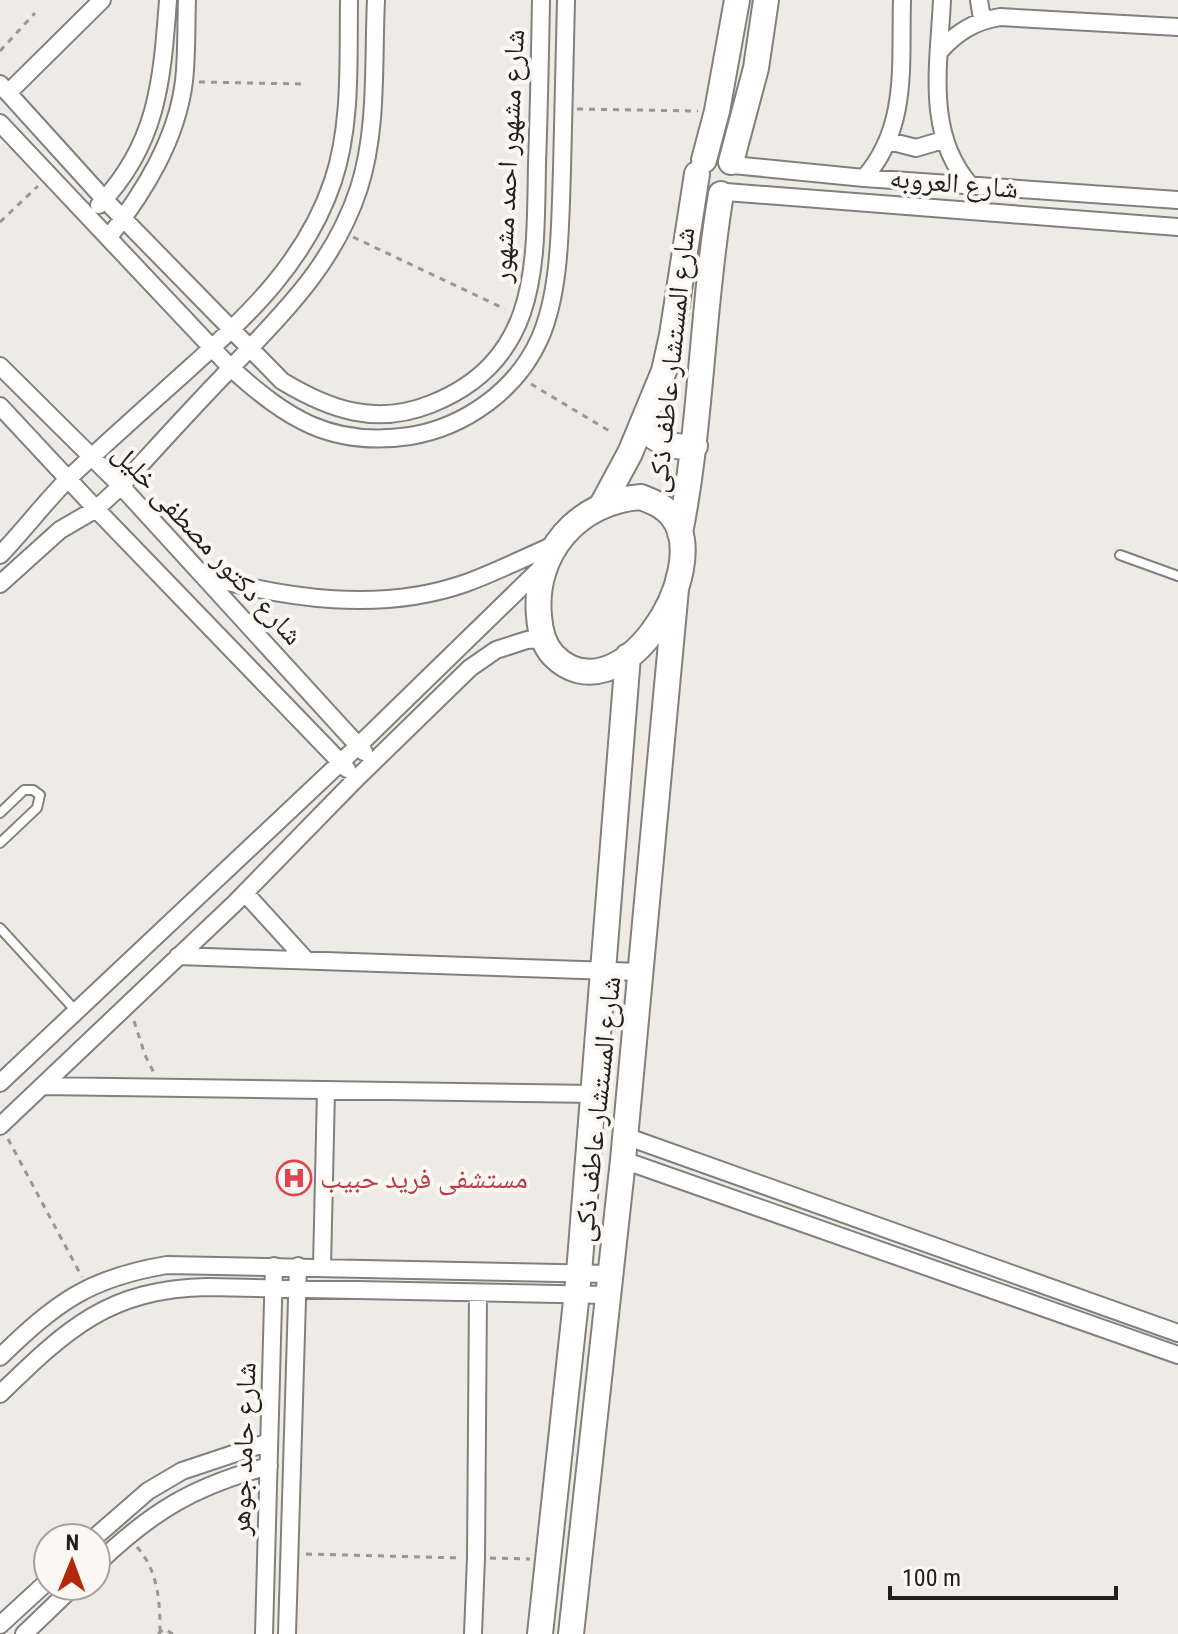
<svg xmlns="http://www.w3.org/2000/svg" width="1178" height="1634" viewBox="0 0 1178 1634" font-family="'Roboto Condensed','Noto Naskh Arabic',sans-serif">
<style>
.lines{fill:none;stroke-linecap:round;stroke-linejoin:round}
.lane-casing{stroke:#83807c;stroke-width:12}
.street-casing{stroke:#83807c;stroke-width:20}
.secondary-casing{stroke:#83807c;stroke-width:28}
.path{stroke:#999794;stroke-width:3;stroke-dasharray:6 6;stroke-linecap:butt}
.lane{stroke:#fff;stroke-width:8}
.street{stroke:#fff;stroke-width:16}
.secondary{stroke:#fff;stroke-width:24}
.labels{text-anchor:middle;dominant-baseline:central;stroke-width:8;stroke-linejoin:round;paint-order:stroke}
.street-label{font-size:28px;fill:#21201f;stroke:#fbf8f4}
.health-label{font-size:28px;fill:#be3a42;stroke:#fbf8f4;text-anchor:start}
</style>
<rect width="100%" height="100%" fill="#eeebe7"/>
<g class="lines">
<g class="lane-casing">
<path id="lane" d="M1120 555 1178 576
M0 813 24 790H33L40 795 37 808 0 843
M0 928 76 1011"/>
</g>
<g class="street-casing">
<path id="street" d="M942 0C939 64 925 134 970 185
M979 0 981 13 986 19
M940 51C957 32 975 21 1000 17L1178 27
M0 84 105 200 282 381C330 410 376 426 431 404 541 360 535 264 537 164 539 109 540 55 541 0
M8 93 102 0
M0 123 231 368C286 418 331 448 410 436 465 427 517 390 540 338 561 290 560 222 562 170 563 113 565 57 566 0
M889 141 916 148 943 140
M733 165 864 178 1178 200
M864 178C909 127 900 64 902 0
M726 192 1178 227
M99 205C158 144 162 80 168 0
M109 237C144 192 177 139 184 81 187 55 186 27 187 0
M0 366 121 486 364 752
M0 406 96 509 347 769
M0 555C24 530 45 502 69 478 109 440 150 404 191 367 250 314 307 259 333 181 352 124 348 59 349 0
M202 575C286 599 381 613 466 583 496 572 526 557 556 544
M0 584 60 530 96 509 121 486C157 447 192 408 229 370 283 313 334 265 359 188 378 129 373 61 376 0
M245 893 306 960
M178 956 641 972
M0 1083 358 746 545 564
M42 1086 595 1094
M0 1126 235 903 357 778 470 668 496 650 527 640 543 639
M625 1136 1178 1333
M623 1160 1178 1355
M322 1267 326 1090
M0 1357C56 1303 88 1278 167 1265L610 1274
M0 1394C68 1328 109 1289 208 1287L608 1295
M94 1538 148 1491 182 1471 269 1442
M96 1565C152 1511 194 1486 269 1466
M0 1625 48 1581
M24 1634 74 1586
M264 1634 274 1266
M287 1634 298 1266
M473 1634 476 1558 478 1293"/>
</g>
<g class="secondary-casing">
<path id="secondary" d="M704 160 717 111 737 0
M731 162 756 68 766 0
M642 426C657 443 673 449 695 446
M641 497C653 502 663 505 672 516 715 571 618 722 553 655 543 644 540 631 539 616 533 553 578 501 641 497Z
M602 505 630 453 664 371 672 335 697 174
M680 533C702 421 702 306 721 194
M540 1634 579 1273 628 656
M571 1634 623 1160 676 589"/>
</g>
<path class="path" d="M0 51 35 13
M199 82 303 84
M577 109 698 111
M0 222 38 186
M353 237 505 309
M531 384 611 432
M134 1021 145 1055 154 1073
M8 1139 82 1277
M137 1547C158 1571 160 1600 160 1632
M306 1554 462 1558
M490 1558 530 1559
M158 1634 164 1629 173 1634"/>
<use href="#lane" class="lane"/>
<use href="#street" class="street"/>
<use href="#secondary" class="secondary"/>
</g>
<defs>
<g id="hospital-ring" transform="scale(1.8)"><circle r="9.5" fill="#fbf8f4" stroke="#e0444e" stroke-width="1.5"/><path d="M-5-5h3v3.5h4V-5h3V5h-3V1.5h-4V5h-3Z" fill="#e0444e"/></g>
</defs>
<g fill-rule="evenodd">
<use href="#hospital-ring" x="294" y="1178"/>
</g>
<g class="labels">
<g class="street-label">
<text transform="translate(508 156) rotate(-87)">شارع مشهور احمد مشهور</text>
<text transform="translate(954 183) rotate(5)">شارع العروبه</text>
<text transform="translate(671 360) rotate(-84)">شارع المستشار عاطف ذكى</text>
<text transform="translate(208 544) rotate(47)">شارع دكتور مصطفى خليل</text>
<text transform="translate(597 1109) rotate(-84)">شارع المستشار عاطف ذكى</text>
<text transform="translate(243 1449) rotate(-88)">شارع حامد جوهر</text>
</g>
<g class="health-label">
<text x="320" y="1178">مستشفى فريد حبيب</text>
</g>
</g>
<g transform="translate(72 1562) rotate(1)"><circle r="38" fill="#fbf8f4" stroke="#a4a29f" stroke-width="2"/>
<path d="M0-6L14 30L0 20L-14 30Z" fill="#b3270c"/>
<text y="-12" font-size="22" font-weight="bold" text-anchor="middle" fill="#21201f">N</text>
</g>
<path d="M890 1586v12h226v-12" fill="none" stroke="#21201f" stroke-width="4"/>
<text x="902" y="1586" font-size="24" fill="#21201f" stroke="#fbf8f4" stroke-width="6" paint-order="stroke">100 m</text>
</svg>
